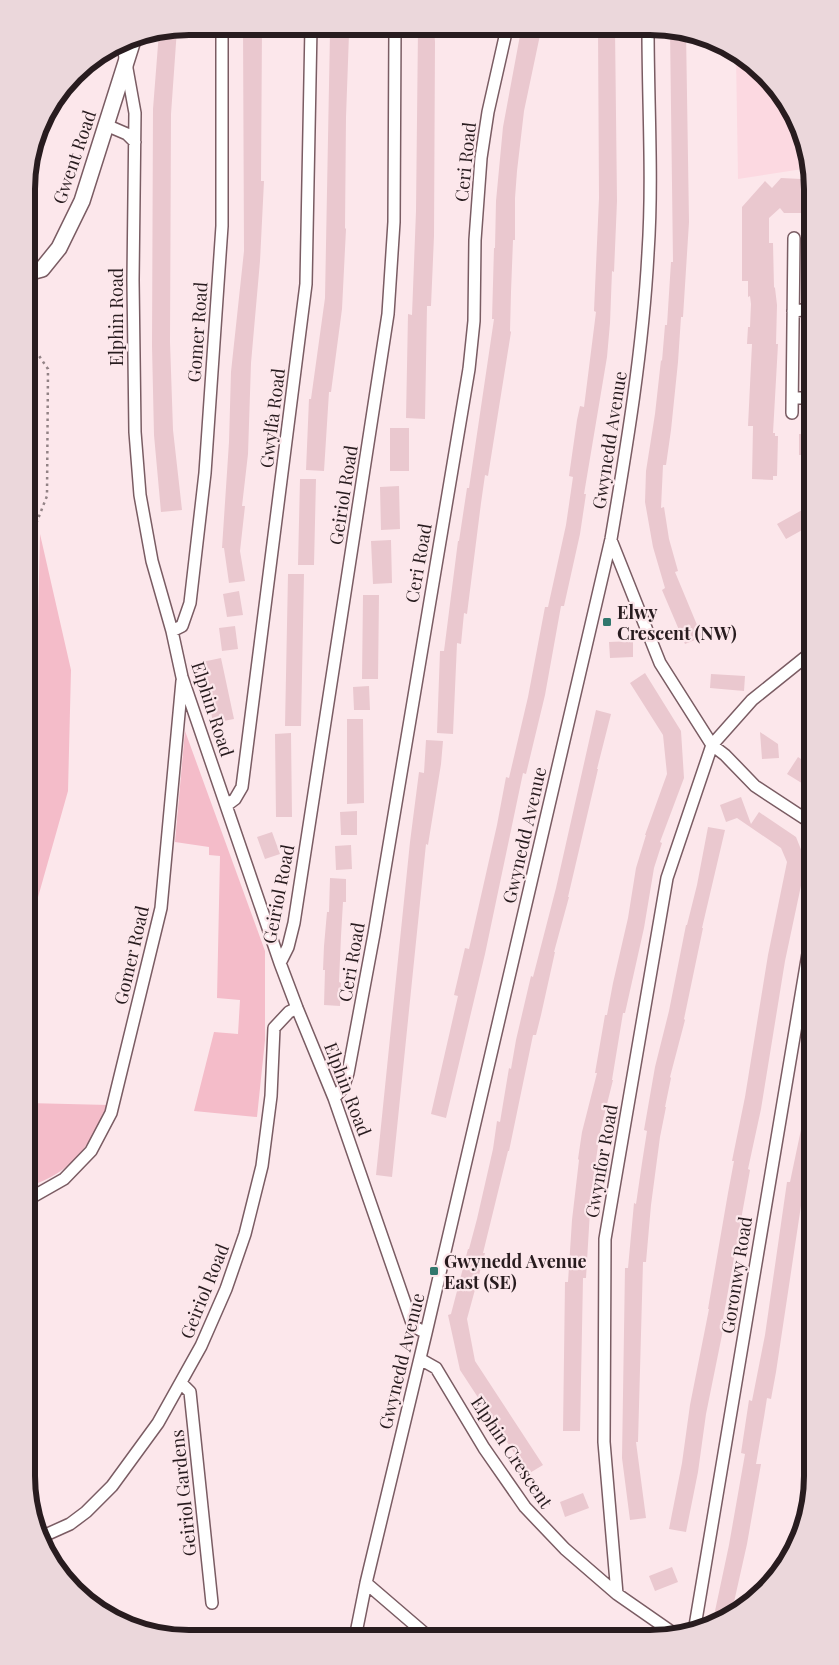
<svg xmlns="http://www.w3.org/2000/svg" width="839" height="1665" viewBox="0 0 839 1665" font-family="'Playfair Display',serif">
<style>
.built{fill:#fcd9e1}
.green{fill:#f4bcc9}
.building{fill:#eac8cf}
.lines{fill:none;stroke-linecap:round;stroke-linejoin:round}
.minor-casing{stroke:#7a5c63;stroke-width:14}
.tertiary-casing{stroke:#7a5c63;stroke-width:18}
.path{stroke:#928285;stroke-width:2.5;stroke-dasharray:2.5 4;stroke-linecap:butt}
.minor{stroke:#fff;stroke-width:11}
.tertiary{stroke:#fff;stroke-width:15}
.poi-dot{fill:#31776d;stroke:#fce7eb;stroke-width:2}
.labels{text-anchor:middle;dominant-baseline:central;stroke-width:4.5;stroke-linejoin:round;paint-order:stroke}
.street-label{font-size:18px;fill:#281c1f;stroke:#fce7eb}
.poi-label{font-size:18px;font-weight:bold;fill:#281c1f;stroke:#fce7eb;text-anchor:start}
.rim{fill:none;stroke:#281c1f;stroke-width:6}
</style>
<rect width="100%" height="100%" fill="#fce7eb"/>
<path class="built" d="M736 56 757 66 804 137 809 168 738 179Z"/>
<path class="green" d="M813 320V417H811L810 383 801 374V327L806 322Z
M40 534 71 670 68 791 31 922Z
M185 731 265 951V1040L257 1117 194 1111 214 1032 238 1034 240 1000 217 998 220 856 209 855V847L175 842Z
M27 1103 109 1105C87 1148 75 1171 27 1187Z"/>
<path class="building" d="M243 27H262L261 181H264L260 261 251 363 248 454 242 506H245L240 551 245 581 229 583 224 548H222L229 442 231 372 244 251Z
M418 28H434L435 42 434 236 431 306H427L425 419 406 418 408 314 412 315 416 211Z
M177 29 171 114 170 342 173 430 182 510 161 512 154 435 152 346 153 109 159 32Z
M598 29H615L617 201 614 272 612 271 610 323 607 357 584 494H586L580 534 564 606H561L545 695 526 774 523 773 485 954 446 1118 431 1114 458 996 454 995 465 948 469 949 497 825 506 777 509 778 528 697 545 607H548L566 525 573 477 569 476 577 420 580 406 584 407 596 312 594 311 599 198Z
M670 29H682L686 31 689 222 683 317H681L678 362 671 430 666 465H663L661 508 664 507 669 539 678 571 675 572 702 637 685 644 662 590 665 588 653 547 645 502 646 471 655 414 661 360 662 361 665 325H667L671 262H673Z
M521 30 540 35 524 111 517 171 515 198V240H513L511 292 510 331 511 332 488 476 485 475 481 503 467 614 464 613 461 644 457 643 453 734 437 733 440 651H444L458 541H459L467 488H469L494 319H492L494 248H495L496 201 503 127Z
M330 32 349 34 346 117 345 228 346 229 342 309 331 392H329L324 471 306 470 309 399H311L325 298Z
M781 178 801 179 806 184 811 179 813 213H784L780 208 769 218V243H773L774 287 775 288 777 305 776 344H778L773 433H775V436H778L777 476H773V480L752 479 753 426H748L752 344H747L748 327H750L751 304 750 296 748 297V281H742V207L765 181 772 188Z
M390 428H409V471H390Z
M799 434H813V455H799Z
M300 479H316L314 565H298Z
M399 486 400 529 381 530 380 487Z
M813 504V524L786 539 777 524Z
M391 540 392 583 373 584 371 541Z
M288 574H304L301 726H285Z
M239 591 243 615 227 617 223 594Z
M363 595H379L378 679H362Z
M235 626 238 649 222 651 219 628Z
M633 641V657L610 658 609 642Z
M221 658 234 719 213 723 202 662Z
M645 673 681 731 684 778 660 842 662 843 654 868 644 928 625 1013H623L612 1080H613L600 1132 591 1194 586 1278H583L580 1431H563L565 1282H568L572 1220 579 1160 578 1159 582 1132 597 1073H595L605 1015H607L613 983 628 918 636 868 646 835H645L667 774 663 735 630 683Z
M711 674 745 676 744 691 710 688Z
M369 686 370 710H354L353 687Z
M596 710 611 714 597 769H598L568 897H569L554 952H555L541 1015 536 1035H533L509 1151H508L483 1253H485L467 1319 475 1361 543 1465 528 1474 460 1370 448 1315 451 1314 468 1249H469L477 1219 493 1149 497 1121 500 1122 509 1068 511 1069 516 1040 531 976 533 977 556 888Z
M347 719H363L364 803 347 804Z
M760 732 778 744 779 758 762 759Z
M291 733 292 817H276L275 734Z
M426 740 443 741 441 764 428 845 426 844 392 1177 376 1175 410 842 419 772 424 773Z
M798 757 813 767V790L787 774Z
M741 797 751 824 759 812 796 837 806 862 785 961 761 1109 748 1169 750 1170 723 1319 725 1320 706 1414 698 1472 686 1532 669 1529 682 1463 690 1405 709 1309H708L728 1193 734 1161H732L745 1097 768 955 787 862 781 848 737 818 726 822 720 805Z
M357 811V835H341L340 812Z
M708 827 725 830 702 928H703L684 1019 685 1020 670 1077 671 1078 665 1107H666L660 1137 651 1205 646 1262H643L638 1442H636L646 1518 630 1520 622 1458 625 1268H628L634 1203 636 1204 642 1163 647 1131 644 1130 655 1067 669 1011 686 925H687L697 885Z
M272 832 280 854 265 859 257 837Z
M351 845 352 869 336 870 335 846Z
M330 878 346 879V902H343L341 936 339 982 341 983 340 1006 324 1005 325 970H323L324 946 327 912H329Z
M807 1101 812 1102V1159L809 1178 806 1177 802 1199 776 1372 771 1399 767 1398 764 1417 756 1464H761L747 1544 732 1611 734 1615 720 1622 715 1611 729 1545 745 1454 741 1453 749 1400 752 1401 765 1335 787 1182H790Z
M583 1493 589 1508 565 1517 560 1502Z
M672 1567 678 1582 655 1591 649 1576Z"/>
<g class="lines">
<g class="minor-casing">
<path id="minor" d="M122 41 135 113 133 280 135 432 140 495 152 561 172 631 182 677 280 963 297 1008 334 1098 413 1326 426 1333
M106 125 127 134 135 142
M793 311 813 309
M793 398H805
M792 413 794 238
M611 540 660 663 712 745 725 755 755 786 813 824
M172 631 182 626 190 603 205 473 222 226V26
M227 805 235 799 242 787 306 284 311 27
M280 963 288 947 294 923 388 314 394 222 395 28
M334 1098 343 1088 348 1073 374 934 469 369 474 321 475 240 481 158 488 112 507 28
M27 1200 64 1179 91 1151 111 1113 161 908 182 681
M420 1359 436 1368 484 1448 525 1507 565 1549 617 1594 676 1635
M181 1383 190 1392 212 1603
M41 1537 70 1524 86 1512 112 1486 158 1423 201 1346 226 1289 245 1234 262 1166 271 1096 274 1028 289 1012 297 1008
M366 1583 430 1638
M617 1594 604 1442 605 1239 667 878 712 745 752 700 813 651
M694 1632 813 924
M355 1638 366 1583 426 1333 611 539C627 445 643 349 648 253 653 179 648 104 648 29"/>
</g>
<g class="tertiary-casing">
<path id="tertiary" d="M27 273 42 269 59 248 82 201 134 37"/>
</g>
<path class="path" d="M35 145V255
M27 854 32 716 34 529 47 496 48 369 33 347 35 285"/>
<use href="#minor" class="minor"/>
<use href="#tertiary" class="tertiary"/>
</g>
<g class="poi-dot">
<rect x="602" y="617" width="10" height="10" rx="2.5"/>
<rect x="429" y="1266" width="10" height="10" rx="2.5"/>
</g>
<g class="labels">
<g class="street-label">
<text transform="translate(74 157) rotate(-71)">Gwent Road</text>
<text transform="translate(465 162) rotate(-84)">Ceri Road</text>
<text transform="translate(116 317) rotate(-90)">Elphin Road</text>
<text transform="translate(197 332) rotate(-86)">Gomer Road</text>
<text transform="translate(272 418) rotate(-83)">Gwylfa Road</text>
<text transform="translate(609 440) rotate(-81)">Gwynedd Avenue</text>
<text transform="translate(343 495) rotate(-81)">Geiriol Road</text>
<text transform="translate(418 563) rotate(-80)">Ceri Road</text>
<text transform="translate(213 709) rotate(72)">Elphin Road</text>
<text transform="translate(524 835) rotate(-77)">Gwynedd Avenue</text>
<text transform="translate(278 894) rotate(-79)">Geiriol Road</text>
<text transform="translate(131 955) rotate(-77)">Gomer Road</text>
<text transform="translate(351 962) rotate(-80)">Ceri Road</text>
<text transform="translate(348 1089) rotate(69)">Elphin Road</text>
<text transform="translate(601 1161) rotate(-80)">Gwynfor Road</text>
<text transform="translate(736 1275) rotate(-81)">Goronwy Road</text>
<text transform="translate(204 1291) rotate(-68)">Geiriol Road</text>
<text transform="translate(401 1361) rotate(-76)">Gwynedd Avenue</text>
<text transform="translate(512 1452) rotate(56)">Elphin Crescent</text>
<text transform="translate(183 1493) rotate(-96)">Geiriol Gardens</text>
</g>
<g class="poi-label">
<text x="617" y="612">Elwy<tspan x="617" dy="21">Crescent (NW)</tspan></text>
<text x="444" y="1261">Gwynedd Avenue<tspan x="444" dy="21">East (SE)</tspan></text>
</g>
</g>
<path d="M0 0H839V1665H0ZM189 35H650A154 154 0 0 1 804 189V1476A154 154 0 0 1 650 1630H189A154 154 0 0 1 35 1476V189A154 154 0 0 1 189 35Z" fill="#ebd7db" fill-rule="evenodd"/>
<path class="rim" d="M189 35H650A154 154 0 0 1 804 189V1476A154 154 0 0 1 650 1630H189A154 154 0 0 1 35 1476V189A154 154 0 0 1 189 35Z"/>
</svg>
